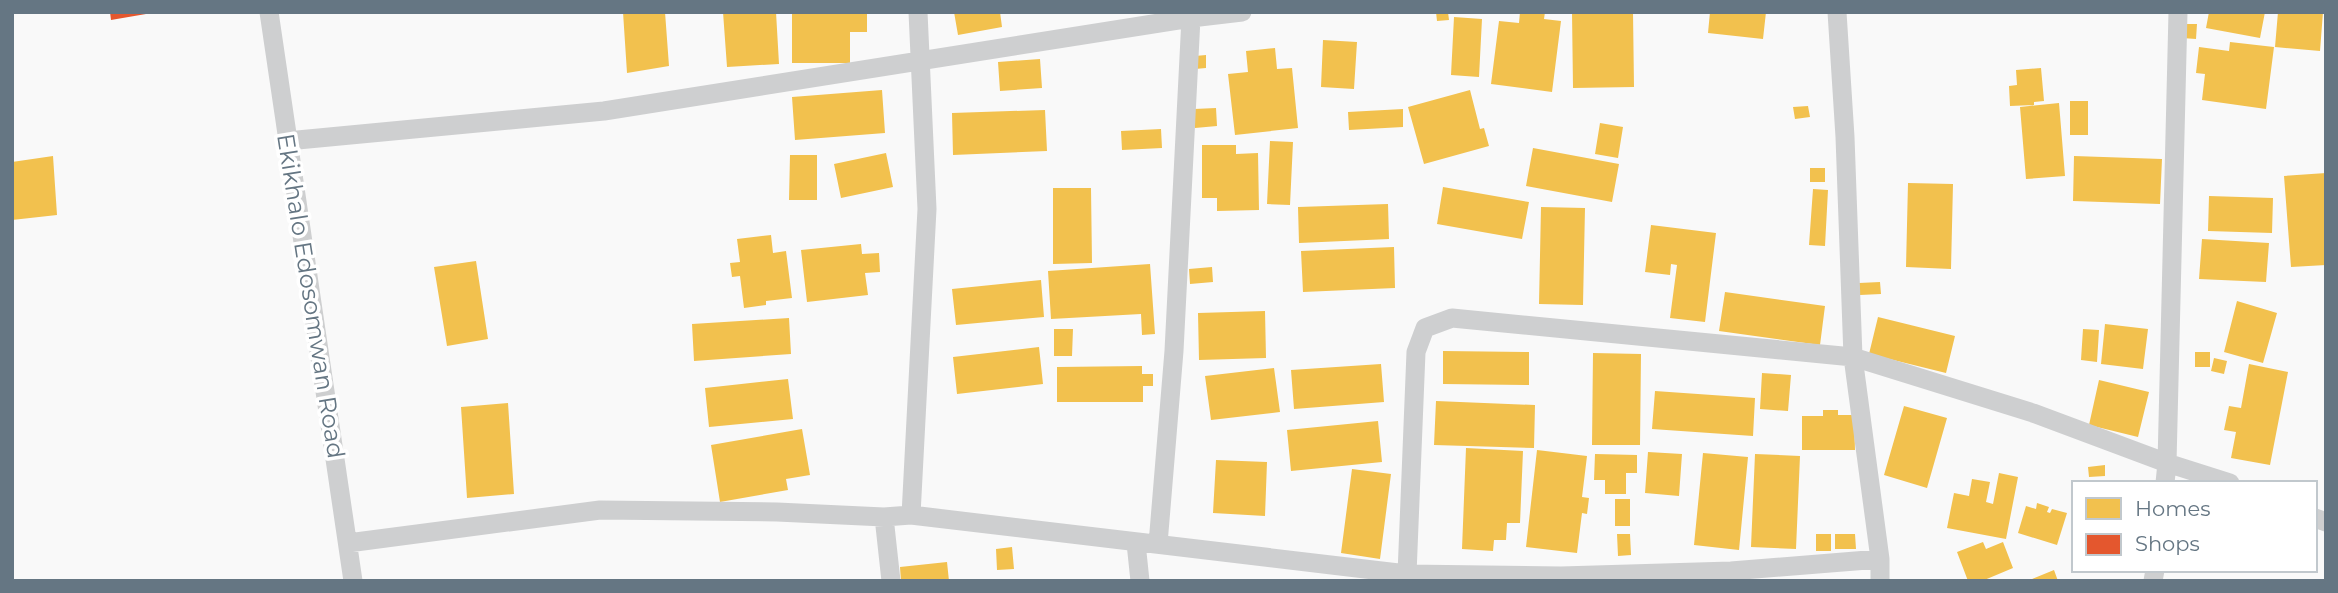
<svg xmlns="http://www.w3.org/2000/svg" width="2338" height="593" viewBox="0 0 2338 593" font-family="Montserrat,sans-serif">
<style>
.homes{fill:#f2c14e}
.shops{fill:#e4572e}
.lines{fill:none;stroke-linecap:round;stroke-linejoin:round}
.minor{stroke:#cecfd0;stroke-width:19}
.labels{text-anchor:middle;dominant-baseline:central;stroke-width:7;stroke-linejoin:round;paint-order:stroke}
.street-label{font-size:24px;fill:#657683;stroke:#fff}
</style>
<rect width="100%" height="100%" fill="#f9f9f9"/>
<path class="homes" d="M623 12H665L669 66 627 73Z
M723 12H776L779 64 727 67Z
M792 12 867 14V32H850V63H792Z
M954 12H1000L1002 27 958 35Z
M1436 12H1448L1449 20 1437 21Z
M1520 12H1545L1544 19 1561 21 1552 92 1491 84 1499 21 1519 23Z
M1572 12H1633L1634 87 1573 88Z
M1710 12H1766L1763 39 1708 33Z
M2209 12H2265L2260 38 2206 28Z
M2278 12H2323L2320 51 2275 47Z
M1454 17 1482 19 1479 77 1451 75Z
M2182 24H2197L2196 39 2182 38Z
M1323 40 1357 42 1354 89 1321 87Z
M2230 42 2274 47 2266 109 2202 100 2205 74 2196 73 2199 47 2229 51Z
M1275 48 1277 69 1292 68 1298 128 1235 135 1228 74 1248 72 1246 51Z
M1206 55V68L1195 69V56Z
M1040 59 1042 88 1000 91 998 62Z
M2041 68 2044 101 2034 102V105L2010 106 2009 86 2017 85 2016 70Z
M882 90 885 133 795 140 792 97Z
M1470 90 1480 129 1484 128 1489 146 1424 164 1408 107Z
M2070 101H2088V135H2070Z
M2059 103 2065 176 2026 179 2020 107Z
M1808 106 1810 117 1795 119 1793 107Z
M1216 108 1217 126 1195 128 1194 109Z
M1403 109V127L1349 130 1348 112Z
M1045 110 1047 151 953 155 952 113Z
M1600 123 1623 127 1618 158 1595 154Z
M1161 129 1162 148 1122 150 1121 131Z
M1270 141 1293 142 1290 205 1267 204Z
M1202 145H1236V154L1258 153 1259 210 1217 211V198H1202Z
M1533 148 1619 164 1612 202 1526 186Z
M886 153 893 187 841 198 834 164Z
M790 155H817V200H789Z
M53 156 57 215 12 220V162Z
M2074 156 2162 159 2160 204 2073 201Z
M1810 168H1825V182H1810Z
M2326 173V265L2291 267 2284 176Z
M1908 183 1953 184 1951 269 1906 267Z
M1443 187 1529 202 1522 239 1437 224Z
M1053 188H1091L1092 263 1053 264Z
M1813 189 1828 190 1825 246 1809 245Z
M2209 196 2273 198 2272 233 2208 231Z
M1388 204 1389 239 1299 243 1298 207Z
M1541 207 1585 208 1583 305 1539 304Z
M1651 225 1716 233 1705 322 1670 318 1677 265 1671 264 1670 275 1645 272Z
M771 235 773 253 786 251 792 298 766 301V305L744 308 740 276 732 277 730 263 740 262 737 239Z
M2202 239 2269 243 2266 282 2199 279Z
M861 244 862 254 879 253 880 272 865 273 868 295 807 302 801 250Z
M1394 247 1395 288 1303 292 1301 251Z
M476 261 488 339 447 346 434 267Z
M1150 264 1155 334 1142 335 1141 314 1051 319 1048 271Z
M1212 267 1213 282 1190 284 1189 269Z
M1041 280 1044 317 956 325 952 289Z
M1880 282 1881 294 1860 295 1859 283Z
M1725 292 1825 306 1820 345 1719 331Z
M2237 301 2277 313 2263 363 2224 352Z
M1265 311 1266 358 1199 360 1198 313Z
M1878 317 1955 336 1946 373 1869 354Z
M789 318 791 354 694 361 692 324Z
M2105 324 2148 329 2143 369 2101 364Z
M1054 329H1073L1072 356H1054Z
M2083 329 2099 330 2097 362 2081 360Z
M1039 347 1043 384 957 394 953 357Z
M1443 351 1529 352V385L1443 384Z
M2195 352H2210V367H2195Z
M1593 353 1641 354 1640 445H1592Z
M2214 358 2227 361 2224 374 2211 371Z
M1381 364 1384 402 1294 409 1291 370Z
M2249 364 2288 372 2270 465 2231 458 2236 432 2224 430 2229 406 2241 408Z
M1142 366V374H1153V386H1143V402H1057V367Z
M1274 368 1280 412 1211 420 1205 376Z
M1762 373 1791 375 1788 411 1760 409Z
M788 379 793 419 709 427 705 388Z
M2099 380 2149 392 2138 437 2089 425Z
M1655 391 1755 398 1753 436 1652 429Z
M1436 401 1535 405 1534 448 1434 445Z
M508 403 514 494 467 498 461 407Z
M1904 406 1947 418 1927 488 1884 475Z
M1823 410H1838V415H1854L1855 450H1802V416H1823Z
M1378 421 1382 462 1291 471 1287 430Z
M802 429 810 475 786 479 788 490 720 502 711 445Z
M1466 448 1523 451 1520 523H1507L1506 540H1494L1493 551 1462 549Z
M1537 450 1587 456 1582 497 1589 498 1587 514 1582 513 1577 553 1526 547Z
M1648 452 1682 454 1679 496 1645 493Z
M1703 453 1748 457 1739 550 1694 545Z
M1595 454 1637 455V473H1626V494H1605V480H1594Z
M1755 454 1800 456 1796 549 1751 547Z
M1216 460 1267 462 1265 516 1213 513Z
M2105 465V476L2089 477 2088 467Z
M1352 469 1391 474 1380 559 1341 553Z
M1999 473 2018 477 2006 539 1947 528 1954 493 1969 496 1972 479 1990 482 1986 502 1993 504Z
M1615 499H1630V526H1615Z
M2037 503 2049 507 2047 512 2050 513 2052 509 2067 513 2057 545 2018 533 2026 506 2036 509Z
M1617 534H1630L1631 555 1618 556Z
M1816 534H1831V551H1816Z
M1835 534H1855L1856 549H1835Z
M1983 542 1986 549 2003 542 2013 568 1982 581H1968L1957 552Z
M1012 547 1014 569 997 570 996 549Z
M947 562 949 581H901L900 567Z
M2054 570 2058 581H2027Z"/>
<path class="shops" d="M110 12H146V14L111 20Z"/>
<g class="lines">
<path class="minor" d="M269 12 353 581
M1837 12 1845 137 1853 357 1880 559V581
M287 141 604 111 1191 18 1242 12
M2165 483 2167 463 2178 12
M911 515 927 209 918 12
M884 517 891 581
M2315 518 2326 522
M348 543 600 510 777 512 884 517 911 515 1407 574 1561 576 1731 571 1880 559
M1136 543 1140 581
M1158 544 1174 351 1191 18
M1407 574 1416 352 1425 328 1452 318 1853 357 2033 413 2167 463 2230 483
M2153 581 2155 570"/>
</g>
<g class="labels">
<g class="street-label">
<text transform="translate(311 296) rotate(81)">Ekikhalo Edosomwan Road</text>
</g>
</g>
<rect width="2338" height="593" fill="none" stroke="#657683" stroke-width="28"/>
<rect x="2072" y="481" width="245" height="91" fill="#ffffff" stroke="#c1c8cd" stroke-width="2"/>
<rect x="2086" y="498" width="35" height="21" fill="#f2c14e" stroke="#c1c8cd" stroke-width="2"/>
<text x="2135" y="516" font-size="21" fill="#657683">Homes</text>
<rect x="2086" y="534" width="35" height="21" fill="#e4572e" stroke="#c1c8cd" stroke-width="2"/>
<text x="2135" y="551" font-size="21" fill="#657683">Shops</text>
</svg>
